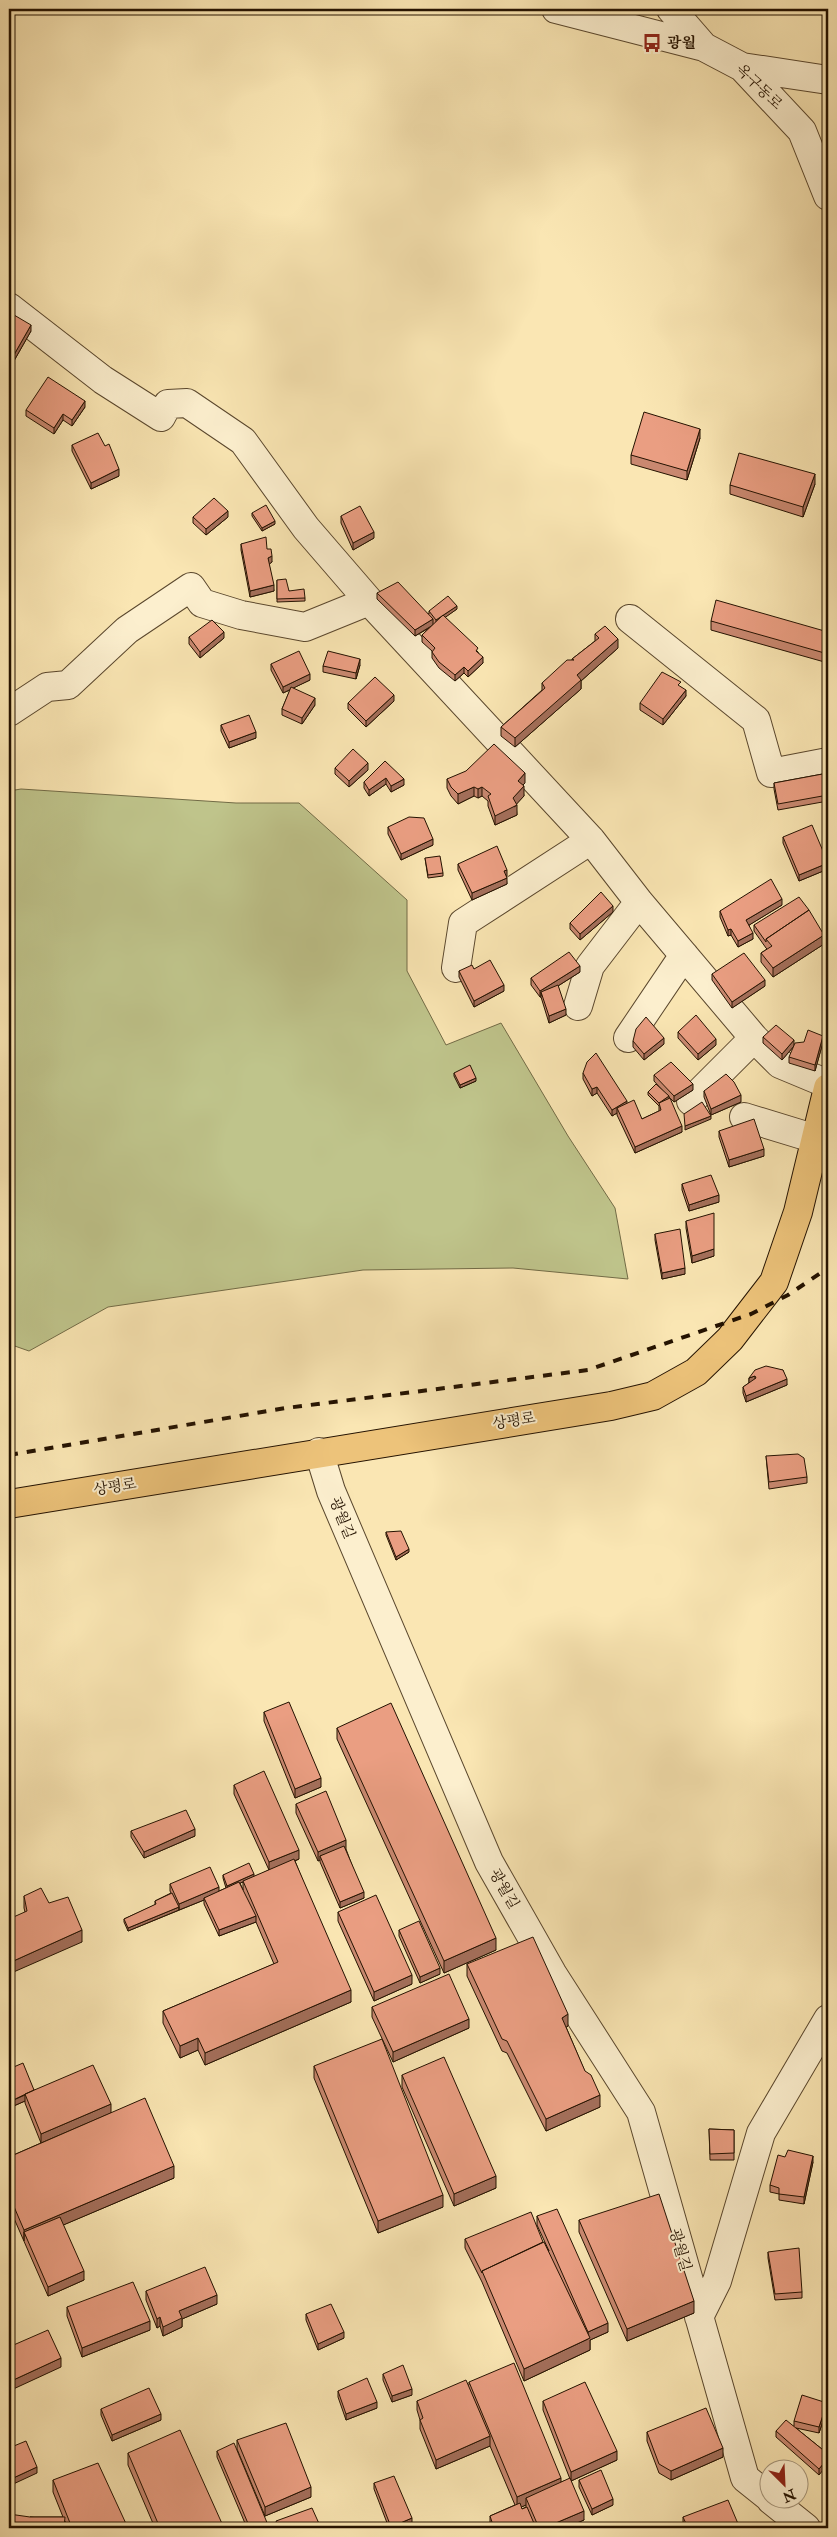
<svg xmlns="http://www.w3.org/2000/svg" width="837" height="2537" viewBox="0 0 837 2537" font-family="'IM FELL Double Pica','Noto Serif KR',serif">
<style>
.green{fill:#bfc48b;stroke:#726b46}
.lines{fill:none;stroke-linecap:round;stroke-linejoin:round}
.minor-casing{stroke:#5a472d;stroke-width:30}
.major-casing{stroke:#241200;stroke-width:30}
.minor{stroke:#fcefce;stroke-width:28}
.major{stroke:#edc37a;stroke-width:28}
.rail{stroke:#241200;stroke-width:4;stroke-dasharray:9 9;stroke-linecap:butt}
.wall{fill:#c98870;stroke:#241200;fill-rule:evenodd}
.shaded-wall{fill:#a46f5b;stroke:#241200}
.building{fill:#ea9e82;stroke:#241200}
.labels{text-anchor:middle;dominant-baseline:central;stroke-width:4;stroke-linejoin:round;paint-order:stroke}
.poi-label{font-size:15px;font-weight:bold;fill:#241200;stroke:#fcefce;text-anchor:start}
.street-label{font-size:15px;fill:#241200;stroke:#fcefce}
</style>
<rect width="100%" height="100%" fill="#fae6b3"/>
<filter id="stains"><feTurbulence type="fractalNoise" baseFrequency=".004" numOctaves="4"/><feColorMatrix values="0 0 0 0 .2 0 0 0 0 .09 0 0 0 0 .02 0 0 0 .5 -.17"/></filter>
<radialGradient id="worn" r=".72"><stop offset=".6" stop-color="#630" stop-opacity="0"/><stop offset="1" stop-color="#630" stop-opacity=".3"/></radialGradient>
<path class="green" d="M21 789 236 803H299L407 900V971L446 1045 501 1023 568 1136 615 1208 628 1279 513 1268 363 1270 108 1307 29 1351 9 1344V791Z"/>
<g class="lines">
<g class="minor-casing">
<path id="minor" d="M556 9 704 47 742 67 802 131 828 196
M671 9 704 47
M742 67 828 80
M9 307 103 380 161 417 168 404 187 403 243 441 306 528 369 601 591 840 639 902 754 1038 780 1064 828 1084
M630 619 756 720 771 773 828 762
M9 712 47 687 68 685 127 630 191 587 202 603 241 615 305 627 369 601
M456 968 463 923 591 840
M578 1006 590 966 639 902
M628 1038 684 955
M691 1101 754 1038
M744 1117 816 1139
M319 1452 331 1491 489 1862 552 1973 641 2112 745 2478 770 2498
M699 2317 717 2281 761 2133 828 2019
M771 2500 806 2528"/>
</g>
<g class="major-casing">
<path id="major" d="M9 1504 611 1406 653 1396 696 1372 730 1339 774 1282 798 1212 828 1088"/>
</g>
<use href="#minor" class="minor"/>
<use href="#major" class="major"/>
<path class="rail" d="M9 1455 286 1408 588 1370 751 1314 788 1295 828 1268"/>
</g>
<path class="wall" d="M679 9H734V10H680Z
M9 312 31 331 11 366 9 365Z
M85 407 72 426 63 420 54 434 26 416V410Z
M700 438 687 480 631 464V455Z
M72 445 119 476 91 489 72 451Z
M815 484 803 517 730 494V485Z
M252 513 275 524 262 531 252 516Z
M341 516 374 538 353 550 341 523Z
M193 517H228L206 535 193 523Z
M241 544 267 549 272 562 269 564 274 591 250 597 241 550Z
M277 580 289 591 305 598V601L277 602Z
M377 593 429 614V611L457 609 445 617 478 652 483 663 468 677 464 673 455 681 439 668 432 658V651L422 642V635L431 627 415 636 377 599Z
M711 621 828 632V663L711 630Z
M595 634 618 648 581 681V689L515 747 501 736V727L542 690V683L572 660V659L595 641Z
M189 637 224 638 200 658 189 644Z
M271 664 310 680 293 688 315 705 302 724 282 715V709L290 690 283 693 271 670Z
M360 665 356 679 323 672V666Z
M681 687 686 696 663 725 640 710V703Z
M394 701 366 727 348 709V703Z
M221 725 256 738 229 748 221 731Z
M385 761 404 785 391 792 386 784 369 796 364 788V782Z
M335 768 368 770 349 787 335 774Z
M828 773V801L778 810 774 789V783Z
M447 779 525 783 522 785 524 796 516 804 517 815 495 825 488 806V801L482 796 478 798 474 796 458 804 451 796 447 788Z
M388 827 433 845 401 860 388 834Z
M783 837 828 869 799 881 783 843Z
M425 858 443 873V876L428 878Z
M458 864 507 876 506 877 507 884 472 900 458 870Z
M782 905 749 925 753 939 738 947 731 935 728 936 720 917V911Z
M613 912 580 940 570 929V923Z
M754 925 824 944 773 977 761 962V953L767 949 766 948 754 931Z
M474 969 504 991 474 1007 459 977V971Z
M580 972 558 986 566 1015 549 1023 541 997H540L531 985V978Z
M712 974 765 986 732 1008 712 980Z
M678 1032 716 1045 698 1060 678 1038Z
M763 1037 794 1046 782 1060 763 1043Z
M633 1041 664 1044 644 1060 633 1047Z
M823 1042 815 1071 789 1063V1057Z
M454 1073 476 1081 460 1088 454 1076Z
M583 1073 627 1104 642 1119 659 1111V1106L648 1095V1092H664L654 1081V1075L693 1090 674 1102 669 1097V1099L682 1132 635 1153 617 1115V1113L612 1116 597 1093 592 1096 583 1079Z
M704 1091 741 1102 711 1115 704 1097Z
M719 1131 764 1156 729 1167 719 1137Z
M682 1184 719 1202 689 1211 682 1190Z
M686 1221 714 1256 692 1263 686 1228Z
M655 1234 685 1274 662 1279 655 1240Z
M783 1370 787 1385 746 1402 743 1393V1387L749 1383V1378Z
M766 1456 807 1477V1483L769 1489Z
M386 1532 409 1552 396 1560 386 1535Z
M264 1712 321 1787 295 1798 264 1721Z
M337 1728 496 1950 444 1973 337 1739Z
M234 1785 299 1859 295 1861 351 2002 205 2065 198 2050 180 2058 163 2023V2011L274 1964 256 1922 219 1936 204 1904V1900L128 1931 124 1922V1919L155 1905V1901L171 1893 170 1891V1884L219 1891 226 1888 223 1878V1875L254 1877 269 1870 234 1794ZM243 1882V1890L240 1883Z
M296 1804 346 1849 364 1898 340 1908 320 1862V1860L318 1861 296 1813Z
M131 1831 195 1836 144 1858 131 1837Z
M24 1896 49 1903 82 1942 25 1912 24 1908Z
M338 1912 412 1984 374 2001 338 1921Z
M399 1930 440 1974 420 1983 399 1936Z
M467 1964 568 2026 566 2027 600 2107 546 2131 507 2053 502 2051 467 1976Z
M372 2007 469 2028 393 2062 372 2017Z
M314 2066 443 2207 378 2233 314 2078Z
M9 2069 34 2090 111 2113 174 2178 63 2225 84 2280 48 2296 9 2207V2157L41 2143 25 2103V2101L9 2108Z
M402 2075 496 2188 454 2206 402 2087Z
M709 2129 734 2130V2160H710Z
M813 2162 804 2204 779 2200V2194L770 2192V2185Z
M537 2216 608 2332 590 2340V2350L524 2381 482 2282 465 2248V2239L543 2242 549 2251 537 2225Z
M579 2220 694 2313 627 2341 579 2232Z
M768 2252 802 2292V2298L775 2300 768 2258Z
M146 2291 217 2304 182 2319V2327L163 2336 160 2326 157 2328 146 2300Z
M67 2307 150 2330 82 2357 67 2316Z
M306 2314 344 2338 318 2350 306 2320Z
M383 2374 412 2395 392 2402 383 2380Z
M469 2382 561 2482 570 2479 543 2410V2401L617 2460 571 2481 584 2520 565 2528H478L490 2523V2516L515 2505 490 2446 436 2469 420 2429V2420L417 2410V2401L469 2385ZM526 2505V2507L522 2509 521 2507Z
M338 2391 377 2408 346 2420 338 2397Z
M101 2409 161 2420 112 2441 101 2415Z
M827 2409 819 2433 796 2428 828 2454 819 2475 776 2437V2431L794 2426V2421Z
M647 2432 723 2457 671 2480 659 2473 647 2441Z
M237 2440 311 2497 265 2516 237 2449Z
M217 2451 268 2526 274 2528H247L217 2457Z
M128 2453 224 2528H155L128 2465Z
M53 2480 128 2528H68L65 2521 30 2517H63L53 2492Z
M579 2480 613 2505 592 2515 579 2487Z
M374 2483 412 2524 402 2528H389L374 2489Z
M683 2517 739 2528H686L683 2523Z"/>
<path class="shaded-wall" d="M31 325V331L11 366V360Z
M85 401V407L72 426V420Z
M63 414V420L54 434V428Z
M700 429V438L687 480V471Z
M119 469V476L91 489V483Z
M815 474V484L803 517V507Z
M228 511V517L206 535V529Z
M275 521V524L262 531V528Z
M374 532V538L353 550V543Z
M272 556V562L268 565V558Z
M274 585V591L250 597V591Z
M457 606V609L436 624V620Z
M433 619V625L415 636V630Z
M224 632V638L200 658V652Z
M618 639V648L581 681V689L515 747V738L577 675Z
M483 657V663L468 677V671Z
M360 659V665L356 679V673Z
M464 667V673L455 681V675Z
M310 674V680L283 693V687Z
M686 690V696L663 725V719Z
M394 695V701L366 727V721Z
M315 698V705L302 724V718Z
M256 732V738L229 748V742Z
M368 763V770L349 787V781Z
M525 773V783L518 790V781Z
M386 778V784L369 796V790Z
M404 779V785L391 792V786Z
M524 786V796L514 807 517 805V815L495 825V816Z
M474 787V796L458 804V794Z
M482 787V796L478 798V789Z
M433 839V845L401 860V854Z
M828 863V869L799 881V875Z
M507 870V876L504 877V871Z
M507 878V884L472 900V893Z
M782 899V905L746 927V920Z
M613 906V912L580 940V934Z
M731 929V935L728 936V930Z
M753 933V939L738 947V941Z
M824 935V944L773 977V968Z
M580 966V972L542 996 541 992V997H540V991Z
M765 980V986L732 1008V1002Z
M504 985V991L474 1007V1001Z
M566 1009V1015L549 1023V1016Z
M823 1036V1042L815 1071V1065Z
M664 1038V1044L644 1060V1054Z
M716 1039V1045L698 1060V1054Z
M794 1040V1046L782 1060V1054Z
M476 1078V1081L460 1088V1085Z
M693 1084V1090L674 1102V1096Z
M597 1087V1093L592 1096V1089Z
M741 1095V1102L711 1115V1109Z
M669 1096V1099L659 1103Z
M627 1101V1107L617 1108V1113L612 1116V1110Z
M711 1116V1119L685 1130V1126Z
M682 1126V1132L635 1153V1147Z
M764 1149V1156L729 1167V1160Z
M719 1195V1202L689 1211V1205Z
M714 1249V1256L692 1263V1256Z
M685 1268V1274L662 1279V1273Z
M755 1376V1382L749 1384V1378Z
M787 1379V1385L746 1402V1396Z
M409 1549V1552L396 1560V1557Z
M321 1778V1787L295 1798V1789Z
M195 1829V1836L144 1858V1852Z
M346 1840V1849L320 1856V1860L318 1861V1852Z
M299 1850V1859L269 1871V1862Z
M254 1874V1877L227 1889V1886Z
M219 1887V1894L204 1898V1900L179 1910V1904Z
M364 1892V1898L340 1908V1902Z
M179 1907V1910L128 1931V1928Z
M256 1916V1922L219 1936V1930Z
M82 1930V1942L9 1974V1963Z
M496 1938V1950L444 1973V1961Z
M440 1968V1974L420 1983V1977Z
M412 1975V1984L374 2001V1992Z
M351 1990V2002L205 2065V2053Z
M568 2014V2026L562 2030V2018Z
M469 2019V2028L393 2062V2052Z
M198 2038V2050L180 2058V2046Z
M25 2095V2101L9 2108V2102Z
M600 2095V2107L546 2131V2119Z
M111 2104V2113L41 2143V2134Z
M813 2156V2162L804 2204V2197Z
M174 2166V2178L28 2240 24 2232V2241V2230Z
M496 2176V2188L454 2206V2194Z
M443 2195V2207L378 2233V2221Z
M84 2271V2280L48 2296V2287Z
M217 2295V2304L182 2319V2327L163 2336V2327L179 2311Z
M694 2301V2313L627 2341V2329Z
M160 2317V2326L157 2328V2319Z
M150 2321V2330L82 2357V2348Z
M608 2323V2332L590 2340V2350L524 2381V2369L588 2339V2332Z
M344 2332V2338L318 2350V2344Z
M61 2358V2367L9 2391V2382Z
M412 2389V2395L392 2402V2396Z
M377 2402V2408L346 2420V2414Z
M827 2403V2409L819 2433V2427Z
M161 2414V2420L112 2441V2435Z
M490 2436V2446L436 2469V2460Z
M723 2448V2457L671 2480V2471Z
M617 2451V2460L571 2481V2472Z
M828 2458V2464L819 2475V2469Z
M37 2467V2473L9 2486V2480Z
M561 2478V2490L526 2498V2505L517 2509V2497Z
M311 2487V2497L265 2516V2507Z
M613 2499V2505L592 2515V2509Z
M584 2511V2520L565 2528H544Z
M412 2518V2524L402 2528H391V2527Z"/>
<path class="building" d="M9 312 31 325 11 360 9 359Z
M48 377 85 401 72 420 63 414 54 428 26 410Z
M644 412 700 429 687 471 631 455Z
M98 433 105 446 109 444 119 469 91 483 72 445Z
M739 453 815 474 803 507 730 485Z
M214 498 228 511 206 529 193 517Z
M266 505 275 521 262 528 252 513Z
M360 506 374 532 353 543 341 516Z
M266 537 267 549H271L272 556 268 558 274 585 250 591 241 544Z
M286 579 289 591 304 589 305 598 277 599V580Z
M398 582 433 619 415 630 377 593Z
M448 596 457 606 436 620 429 611Z
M716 600 828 632V654L711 621Z
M443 615 478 648 476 651 483 657 468 671 464 667 455 675 439 662 432 652 435 648 422 635Z
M212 620 224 632 200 652 189 637Z
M605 626 618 639 577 675 581 680 515 738 501 727 545 688 542 683 567 660H574L572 659 599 638 595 634Z
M299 651 310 674 283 687 271 664Z
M328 651 360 659 356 673 323 666Z
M662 672 681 682 678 685 686 690 663 719 640 703Z
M375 677 394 695 366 721 348 703Z
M291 687 315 698 302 718 282 709Z
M249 715 256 732 229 742 221 725Z
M494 744 525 773 518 781 524 786 513 798 517 805 495 816 488 796 491 794 482 787 478 789 474 787 458 794 451 787 447 779 466 771Z
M353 749 368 763 349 781 335 768Z
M385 761 404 779 391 786 386 778 369 790 364 782Z
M828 773V795L778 804 774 783Z
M409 817 424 818 433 839 401 854 388 827Z
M812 825 828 863 799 875 783 837Z
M497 846 507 870 504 871 507 878 472 893 458 864Z
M440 856 443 873 428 875 425 858Z
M771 879 782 899 746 920 753 933 738 941 731 929 728 930 720 911Z
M828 882V893L824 884Z
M601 892 613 906 580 934 570 923Z
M799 897 809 910 766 939V942L754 925Z
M809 910 824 935 773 968 761 953 772 946 766 939Z
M569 952 580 966 540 991 531 978Z
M744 953 765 980 732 1002 712 974Z
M490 960 504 985 474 1001 459 971 472 965 474 969Z
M558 985 566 1009 549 1016 541 992Z
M696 1015 716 1039 698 1054 678 1032Z
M646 1017 664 1038 644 1054 633 1041 636 1029Z
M776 1025 794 1040 782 1054 763 1037Z
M808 1030 823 1036 815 1065 789 1057 795 1043 804 1042Z
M596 1053 627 1101 612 1110 597 1087 592 1089 583 1073 587 1062Z
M671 1062 693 1084 674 1096 654 1075Z
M470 1065 476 1078 460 1085 454 1073Z
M726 1074 734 1082 741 1095 711 1109 704 1091Z
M656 1084 669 1096 659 1103 648 1092Z
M670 1098 682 1126 635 1147 617 1108 634 1100 642 1119 661 1110 659 1103Z
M702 1102 711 1116 685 1126 684 1114Z
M754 1119 764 1149 729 1160 719 1131Z
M711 1175 719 1195 689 1205 682 1184Z
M714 1213V1249L692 1256 686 1221Z
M680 1229 685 1268 662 1273 655 1234Z
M766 1366 783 1370 787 1379 746 1396 743 1387 756 1378 755 1376 749 1378 755 1370Z
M798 1454 804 1458 807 1477 769 1482 766 1456Z
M401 1531 409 1549 396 1557 386 1532Z
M289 1702 321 1778 295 1789 264 1712Z
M391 1703 496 1938 444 1961 337 1728Z
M264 1771 299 1850 269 1862 234 1785Z
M326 1791 346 1840 318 1852 296 1804Z
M186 1810 195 1829 144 1852 131 1831Z
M344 1846 364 1892 340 1902 320 1856Z
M294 1859 351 1990 205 2053 198 2038 180 2046 163 2011 278 1962 243 1881Z
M249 1863 254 1874 227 1886 223 1875Z
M210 1867 219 1887 179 1904 170 1884Z
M239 1882 256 1916 219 1930 204 1898Z
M41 1888 49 1903 68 1897 82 1930 9 1963V1919L27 1911 24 1896Z
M172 1893 179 1907 128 1928 124 1919 156 1904 155 1901Z
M376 1895 412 1975 374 1992 338 1912Z
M419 1921 440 1968 420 1977 399 1930Z
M533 1937 568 2014 562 2018 585 2071 591 2075 600 2095 546 2119 507 2041 502 2039 467 1964Z
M449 1974 469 2019 393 2052 372 2007Z
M382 2039 443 2195 378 2221 314 2066Z
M444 2057 496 2176 454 2194 402 2075Z
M23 2063 34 2090 9 2102V2069Z
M93 2065 111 2104 41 2134 25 2094Z
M145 2098 174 2166 24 2230 9 2195V2157Z
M709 2129 734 2130V2153L710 2154Z
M788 2150 813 2156 804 2197 779 2194V2188L770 2185 778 2155 785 2157Z
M659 2194 694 2301 627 2329 579 2220Z
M557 2209 608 2323 588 2332 537 2216Z
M531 2212 543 2242 482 2271V2273L465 2239Z
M60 2217 84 2271 48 2287 24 2232Z
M544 2242 590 2338 524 2369 482 2271Z
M799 2248 802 2292 775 2294 768 2252Z
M205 2267 217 2295 179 2311 182 2318 163 2327 160 2317 157 2319 146 2291Z
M133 2282 150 2321 82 2348 67 2307Z
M331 2304 344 2332 318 2344 306 2314Z
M48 2330 61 2358 9 2382V2347Z
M514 2363 561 2478 517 2497 469 2382Z
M403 2365 412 2389 392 2396 383 2374Z
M367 2378 377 2402 346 2414 338 2391Z
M466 2380 490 2436 436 2460 420 2420 423 2418 417 2401Z
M585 2382 617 2451 571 2472 543 2401Z
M149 2388 161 2414 112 2435 101 2409Z
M802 2395 827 2403 819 2427 794 2421Z
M706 2408 723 2448 671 2471 659 2464 647 2432Z
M786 2420 828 2454V2458L819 2469 776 2431Z
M286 2423 311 2487 265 2507 237 2440Z
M180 2430 224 2528H160L128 2453Z
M26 2441 37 2467 9 2480V2448Z
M234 2443 268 2525 259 2528H250L217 2451Z
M98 2463 128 2528H72L53 2480Z
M601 2470 613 2499 592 2509 579 2480Z
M394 2476 412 2518 391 2527 374 2483Z
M570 2478 584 2511 544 2528H539L526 2498Z
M728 2500 739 2526 734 2528H688L683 2517Z
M520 2503 522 2509 527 2507 536 2528H494L490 2516Z
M312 2508 321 2528H278L276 2521Z
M9 2514 30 2517H65L64 2528H9Z
M490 2523 492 2528H478Z
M273 2524 274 2528H263Z"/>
<defs>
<g id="bus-bare" transform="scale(1.5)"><path d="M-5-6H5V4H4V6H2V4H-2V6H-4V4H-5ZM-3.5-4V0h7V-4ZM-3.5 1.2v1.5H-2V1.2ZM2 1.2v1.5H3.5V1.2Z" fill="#8f2418" stroke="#fcefce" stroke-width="2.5" paint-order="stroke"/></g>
</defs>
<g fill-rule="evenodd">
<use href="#bus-bare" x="652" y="43"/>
</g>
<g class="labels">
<g class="poi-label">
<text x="667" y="43">광월</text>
</g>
<g class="street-label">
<text transform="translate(759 87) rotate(44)">옥구동로</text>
<text transform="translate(514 1421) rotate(-9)">상평로</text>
<text transform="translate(115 1487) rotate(-9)">상평로</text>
<text transform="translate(342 1518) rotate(68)">광월길</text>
<text transform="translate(504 1889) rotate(60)">광월길</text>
<text transform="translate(680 2250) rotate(74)">광월길</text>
</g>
</g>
<rect width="837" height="2537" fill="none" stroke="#fae6b3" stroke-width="30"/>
<rect x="10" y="10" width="817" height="2517" fill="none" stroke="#241200" stroke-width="2.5"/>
<rect x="15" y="15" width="807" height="2507" fill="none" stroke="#241200"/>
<g transform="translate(784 2484) rotate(156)"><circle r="24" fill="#fcefce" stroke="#a6977c"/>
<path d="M0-4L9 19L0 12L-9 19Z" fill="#8f2418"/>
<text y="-8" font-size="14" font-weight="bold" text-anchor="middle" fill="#241200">N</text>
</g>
<rect width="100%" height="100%" filter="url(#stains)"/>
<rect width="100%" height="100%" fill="url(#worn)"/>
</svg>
